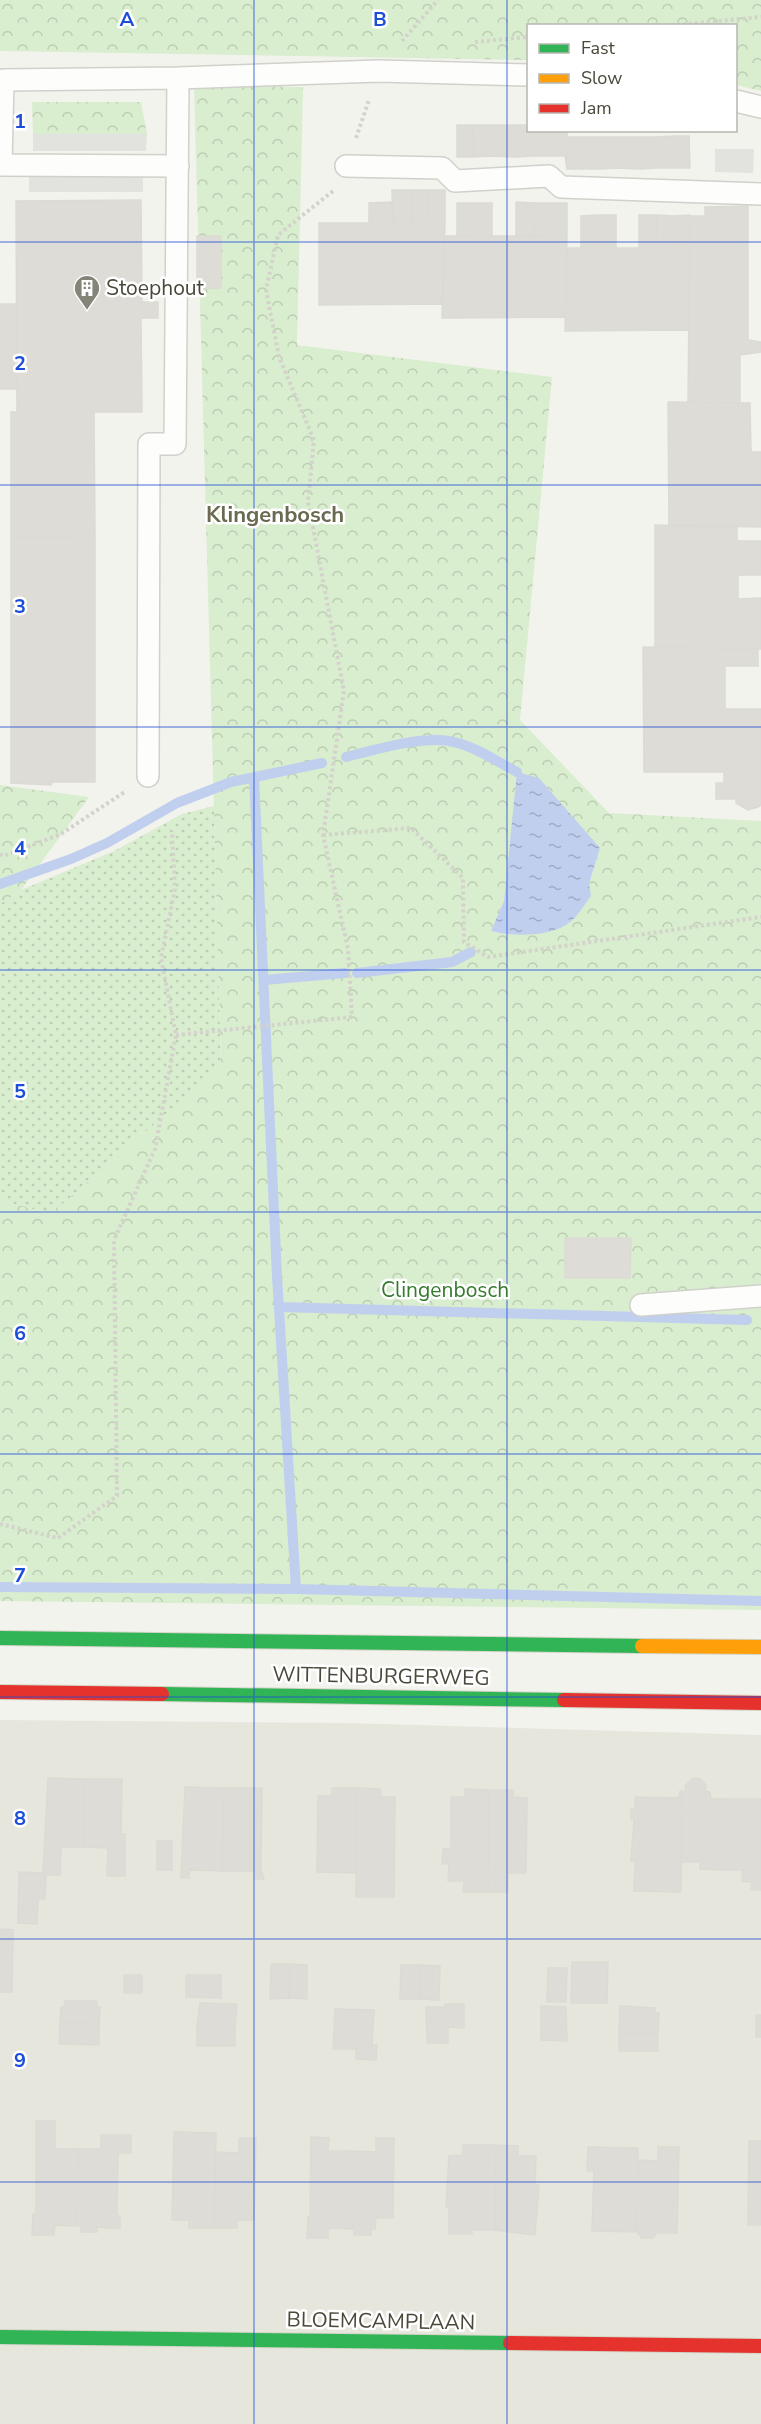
<svg xmlns="http://www.w3.org/2000/svg" width="761" height="2424" viewBox="0 0 761 2424" font-family="'Nunito Sans',sans-serif">
<style>
.residential{fill:#e7e6dc}
.grass{fill:url(#grass-dots)}
.forest{fill:url(#forest-crowns);fill-rule:evenodd}
.parking{fill:#e2e2de}
.water{fill:url(#water-ripples)}
.lines{fill:none;stroke-linecap:round;stroke-linejoin:round}
.stream{stroke:#c1cfef;stroke-width:10}
.building{fill:#dddcd6;stroke:#dbdbd4;stroke-width:1.5}
.lane-casing{stroke:#d1d1cb;stroke-width:24}
.fast-casing{stroke:#d3d3c7;stroke-width:16}
.slow-casing{stroke:#d3d3c7;stroke-width:16}
.jam-casing{stroke:#d3d3c7;stroke-width:16}
.path{stroke:#d3d3cc;stroke-width:4;stroke-dasharray:3 3;stroke-linecap:butt}
.lane{stroke:#fdfdfc;stroke-width:21}
.fast{stroke:#30b455;stroke-width:14}
.slow{stroke:#ff9f0a;stroke-width:14}
.jam{stroke:#e5322d;stroke-width:14}
.grid{fill:none;stroke:#1d4ed8;stroke-width:1.5;stroke-opacity:0.55}
.labels{text-anchor:middle;dominant-baseline:central;stroke-width:5;stroke-linejoin:round;paint-order:stroke}
.poi-label{font-size:21px;fill:#4a4839;stroke:#fff;text-anchor:start}
.park-label{font-size:21px;fill:#357b2d;stroke:#fff}
.street-label{font-size:21px;fill:#4a4839;stroke:#fff}
.neighbourhood-label{font-size:22px;font-weight:bold;fill:#6c6951;stroke:#fff}
.grid-label{font-size:20px;text-anchor:middle;font-weight:bold;fill:#1d4ed8;stroke:#fff;stroke-width:5;stroke-linejoin:round;paint-order:stroke}
</style>
<defs>
<pattern id="grass-dots" width="8" height="8" patternUnits="userSpaceOnUse" patternTransform="scale(1.5)"><rect width="8" height="8" fill="#d9edcf"/><path d="M2 2h.1M6 6h.1" fill="none" stroke="#bccdb2" stroke-width="1.8" stroke-linecap="round"/></pattern>
<pattern id="forest-crowns" width="20" height="18" patternUnits="userSpaceOnUse" patternTransform="scale(1.5)"><rect width="20" height="18" fill="#d9edcf"/><path d="M2 6a3 3 0 1 1 6 0M12 15a3 3 0 1 1 6 0" fill="none" stroke="#bccdb2"/></pattern>
<pattern id="water-ripples" width="26" height="14" patternUnits="userSpaceOnUse" patternTransform="scale(1.5)"><rect width="26" height="14" fill="#c1cfef"/><path d="M2 4q2-2 4 0t4 0M15 11q2-2 4 0t4 0" fill="none" stroke="#9faac3"/></pattern>
</defs>
<rect width="100%" height="100%" fill="#f3f3ee"/>
<path class="residential" d="M0 1720 349 1723 761 1735V2424H0Z"/>
<path class="grass" d="M214 806 221 1067 51 1214 0 1200V904L21 890 114 851 182 814Z"/>
<path class="forest" d="M0 0H761V91L736 85V26H528V60L0 51Z
M194 85 303 87 297 345 552 377 520 720 609 813 761 821V1610L0 1601V1200L51 1214 221 1066ZM551 791 569 816 600 848 589 884 569 923C546 933 516 938 491 931L504 901 507 876Z
M32 102H141L147 134H33Z
M0 785 89 797 21 890 0 904Z"/>
<path class="parking" d="M33 134H147L146 151H33Z
M715 149H754L753 173 715 172Z
M29 175H143V192H29Z"/>
<path class="water" d="M517 772 539 778 600 848 589 884 591 896C584 905 578 916 570 922 553 937 511 937 491 931L504 901Z"/>
<g class="lines">
<path class="stream" d="M346 757C374 750 421 736 449 741 473 745 496 761 517 772
M254 777 277 1276 296 1589
M0 884 71 859 107 843 177 803 231 782 322 763
M357 973 452 962 471 952
M264 980 345 973
M280 1307 747 1320
M0 1587 296 1589 761 1601"/>
</g>
<path class="building" d="M457 125H473L474 157H457Z
M473 125H490V156L474 157Z
M490 125H518V157L490 156Z
M518 125H528V130H534V156L518 157Z
M534 130H551V156H534Z
M551 130H567V169L565 156H551Z
M673 136V168H656V137Z
M673 136H689L690 168H673Z
M567 137H584V169H567Z
M584 137H600V169H584Z
M600 137H617V168L600 169Z
M617 137H640V169L617 168Z
M640 137H656V168L640 169Z
M392 190H411L412 223H393Z
M411 190H428V223H412Z
M428 190H445V223H428Z
M141 200 142 302H158V318H141L142 412H17L16 201Z
M392 202 393 223H445L442 304 319 305V223H369V203Z
M516 202 533 203 534 235H516Z
M457 203H474V236L457 235Z
M474 203H492V236H474Z
M533 203H550V236L534 235Z
M550 203H567V236H550Z
M748 206V340L761 342V352L740 355V403L688 402 690 216H705V207Z
M597 215H616V248H597Z
M597 215V248H581V216Z
M639 215H657L656 248H639Z
M657 215 673 216V248H656Z
M690 215V248H673V216Z
M197 236H221V288L197 289Z
M445 236H567L565 317 442 318Z
M567 248H690L688 330 565 331Z
M0 304H16L17 389H0Z
M668 402 750 403 751 452H761V527L669 525Z
M11 412H94L95 536 11 537Z
M655 525 737 528V541H761V575H738V599L761 598V649L655 647Z
M95 536V659H11V537Z
M643 647 758 649V666H725V709H761V805L758 807 748 810 736 803V799H716V783H724V772H644Z
M11 659H95V782H52L51 785 11 783Z
M565 1238H631L630 1278H565Z
M48 1778 85 1779 84 1847H61L60 1875H46L45 1899H38L37 1924 18 1923 19 1872 43 1873Z
M693 1778 700 1779 706 1785 705 1791 710 1792 711 1799H720V1870L700 1869V1862H682V1791H686L685 1786Z
M85 1779H122L121 1834H125V1876H107L108 1848 84 1847Z
M185 1787 224 1788 222 1871 189 1870V1878H181Z
M224 1788H262L261 1869 264 1879H255V1871H222Z
M332 1788H357L356 1873 317 1872 318 1796H332Z
M357 1788 380 1789 381 1797H395L394 1897H356Z
M465 1789 489 1790 488 1892H463L464 1881H448L449 1864H442L443 1849 451 1848V1797H465Z
M489 1790H513V1797L527 1798 526 1873H508V1892H488Z
M680 1791H682L681 1892 634 1891 635 1861H631L634 1819H631V1809H635V1797L679 1798Z
M720 1799H761V1890H751L752 1882 742 1881 743 1870H720Z
M157 1841H172V1870H157Z
M0 1929 13 1930 12 1992H0Z
M572 1962H608L607 2003H571Z
M271 1964H290L289 1998 270 1999Z
M290 1964 307 1965V1999L289 1998Z
M401 1965H421L420 1999H400Z
M421 1965 440 1966 439 2000 420 1999Z
M548 1968H567L566 2002H547Z
M124 1975H142V1993H124Z
M186 1975H221V1998L186 1997Z
M65 2001H97V2007H100L99 2024 60 2023 61 2007H64Z
M200 2003 237 2004 235 2026H197Z
M445 2004H464V2028L448 2027V2043H427L426 2007H445Z
M541 2006 566 2007 567 2041 541 2040Z
M620 2006 655 2008V2014L659 2013 658 2033 619 2032Z
M335 2009 374 2010 373 2029H334Z
M756 2015H761V2037H756Z
M60 2023 99 2024V2045L59 2044Z
M197 2026H235V2046H197Z
M334 2029H373L372 2046 377 2045 376 2060 356 2059V2049H333Z
M619 2032 658 2033V2051H619Z
M36 2121H55V2149H78L77 2226 55 2225 54 2235H32L33 2214H36Z
M174 2132 216 2133 214 2228H189V2220H172Z
M101 2135H131V2153H118L117 2216H120V2229L97 2227V2232H81V2226H77L78 2149H101Z
M311 2137 329 2138 328 2151H352V2229L328 2228V2238H307L308 2217 310 2218Z
M239 2138H256L254 2220H237V2228H214L215 2152 239 2153Z
M376 2138H394L393 2218H376L375 2229H371V2235H354V2229H352V2151L376 2152Z
M749 2141H761V2225H748Z
M463 2145H496L495 2230H472V2234H449V2207H446L449 2156 463 2155Z
M496 2145 518 2146V2156H536L535 2185H539L535 2235 495 2230Z
M588 2147 638 2148 637 2232 592 2231 594 2171H587Z
M658 2147H679L677 2233H656L653 2238H642L637 2232 638 2160 658 2161Z"/>
<g class="lines">
<g class="lane-casing">
<path id="lane" d="M736 101 761 107
M0 165 178 166
M1 165 3 80 178 78
M346 166 442 168 455 181 549 176 561 187 761 194
M148 776 149 444H175L178 78 379 71 528 75
M641 1305 761 1296"/>
</g>
<g class="fast-casing">
<path id="fast" d="M0 1638 642 1646
M162 1694 564 1700
M0 2337 510 2343"/>
</g>
<g class="slow-casing">
<path id="slow" d="M642 1646 761 1647"/>
</g>
<g class="jam-casing">
<path id="jam" d="M0 1692 162 1694
M564 1700 761 1703
M510 2343 761 2346"/>
</g>
<path class="path" d="M665 26 761 17
M402 41 438 0
M475 42 528 37
M356 138 369 100
M323 835 411 828 463 878 464 942 488 957 761 917
M0 854 3 856 61 834 126 791
M176 1035 352 1017 348 949 323 835 344 691 308 501 314 440 279 357 266 290 278 235 333 191
M0 1524 58 1538 117 1496 114 1240 155 1149 176 1035 161 958 175 889 172 831"/>
<use href="#lane" class="lane"/>
<use href="#fast" class="fast"/>
<use href="#slow" class="slow"/>
<use href="#jam" class="jam"/>
</g>
<path class="grid" d="M254 0V2424M507 0V2424M0 242H761M0 485H761M0 727H761M0 970H761M0 1212H761M0 1454H761M0 1697H761M0 1939H761M0 2182H761"/>
<defs>
<g id="building-pin" transform="scale(1.35)"><path d="M0 17L-7.5 6A9.5 9.5 0 1 1 7.5 6Z" fill="#858478" stroke="#fff"/><path d="M-4-6H4V6H1V3H-1V6H-4ZM-2.5-4.3h1.7v1.8h-1.7ZM.8-4.3h1.7v1.8H.8ZM-2.5-1h1.7V.8h-1.7ZM.8-1h1.7V.8H.8Z" fill="#fff"/></g>
</defs>
<g fill-rule="evenodd">
<use href="#building-pin" x="87" y="288"/>
</g>
<g class="labels">
<g class="poi-label">
<text x="106" y="288">Stoephout</text>
</g>
<g class="park-label">
<text x="445" y="1290">Clingenbosch</text>
</g>
<g class="street-label">
<text transform="translate(381 1676) rotate(1)">WITTENBURGERWEG</text>
<text transform="translate(381 2321) rotate(1)">BLOEMCAMPLAAN</text>
</g>
<g class="neighbourhood-label">
<text x="275" y="515">Klingenbosch</text>
</g>
</g>
<g class="grid-label">
<text x="127" y="26">A</text>
<text x="380" y="26">B</text>
<text x="20" y="128">1</text>
<text x="20" y="370">2</text>
<text x="20" y="613">3</text>
<text x="20" y="855">4</text>
<text x="20" y="1098">5</text>
<text x="20" y="1340">6</text>
<text x="20" y="1582">7</text>
<text x="20" y="1825">8</text>
<text x="20" y="2067">9</text>
</g>
<rect x="527" y="24" width="210" height="108" fill="#ffffff" stroke="#b7b6b0" stroke-width="1.5"/>
<rect x="539" y="44" width="30" height="9" fill="#30b455" stroke="#b7b6b0" stroke-width="1.5"/>
<text x="581" y="54" font-size="18" fill="#4a4839">Fast</text>
<rect x="539" y="74" width="30" height="9" fill="#ff9f0a" stroke="#b7b6b0" stroke-width="1.5"/>
<text x="581" y="84" font-size="18" fill="#4a4839">Slow</text>
<rect x="539" y="104" width="30" height="9" fill="#e5322d" stroke="#b7b6b0" stroke-width="1.5"/>
<text x="581" y="114" font-size="18" fill="#4a4839">Jam</text>
</svg>
